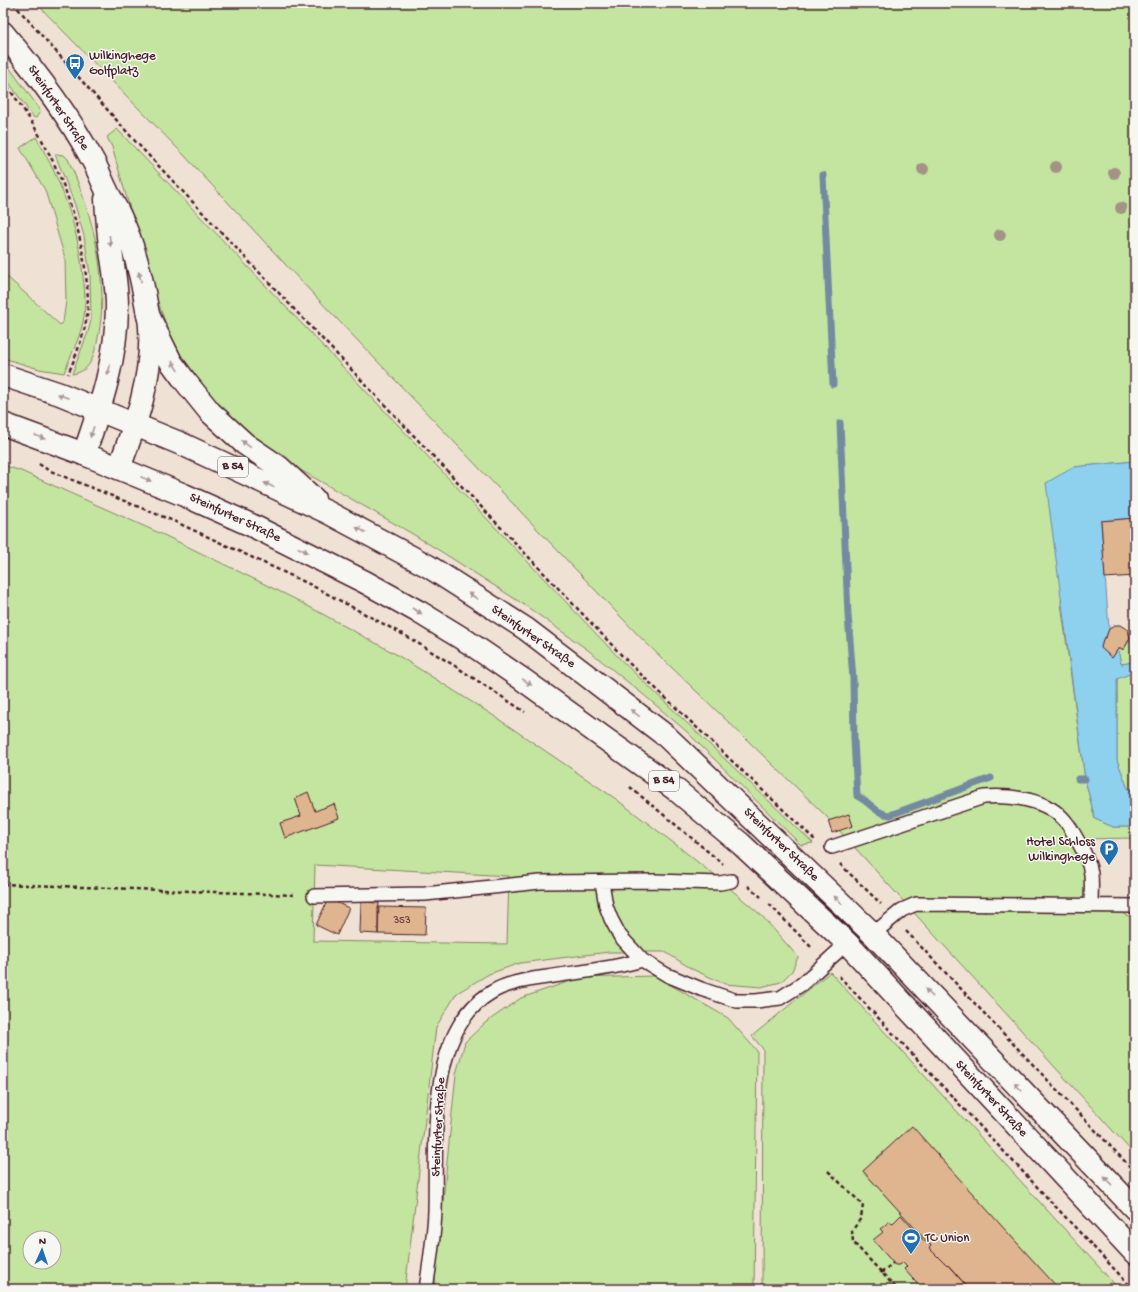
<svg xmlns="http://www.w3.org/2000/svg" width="1138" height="1292" viewBox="0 0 1138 1292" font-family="'Gochi Hand',sans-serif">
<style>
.green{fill:#c3e59f;stroke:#868265;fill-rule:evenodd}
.water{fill:#8ed1ef;stroke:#738aa1}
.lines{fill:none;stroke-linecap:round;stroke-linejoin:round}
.stream{stroke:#738aa1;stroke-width:7}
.building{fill:#deb58e;stroke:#4a1f2b}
.service-casing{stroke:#4a1f2b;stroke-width:16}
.secondary-casing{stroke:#4a1f2b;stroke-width:25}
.primary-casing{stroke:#4a1f2b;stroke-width:25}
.trunk-casing{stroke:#4a1f2b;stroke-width:25}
.path{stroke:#4a1f2b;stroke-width:2.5;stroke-dasharray:4 3;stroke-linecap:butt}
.service{stroke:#f6f6f2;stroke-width:13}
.secondary{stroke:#f6f6f2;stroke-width:22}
.primary{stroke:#f6f6f2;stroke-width:22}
.trunk{stroke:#f6f6f2;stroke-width:22}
.tree{fill:#a59287}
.oneway{fill:#a99598}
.labels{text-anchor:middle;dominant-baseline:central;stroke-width:3;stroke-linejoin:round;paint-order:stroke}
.number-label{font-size:11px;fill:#6f4444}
.shield{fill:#f6f6f2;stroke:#7e6067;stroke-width:1}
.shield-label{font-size:12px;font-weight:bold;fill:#4a1f2b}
.poi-label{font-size:13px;fill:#4a1f2b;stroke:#f6f6f2;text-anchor:start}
.street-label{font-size:13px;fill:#4a1f2b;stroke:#f6f6f2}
</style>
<rect width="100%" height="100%" fill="#efe2d4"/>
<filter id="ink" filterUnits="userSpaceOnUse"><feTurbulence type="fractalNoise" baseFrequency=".025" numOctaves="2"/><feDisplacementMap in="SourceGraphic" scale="8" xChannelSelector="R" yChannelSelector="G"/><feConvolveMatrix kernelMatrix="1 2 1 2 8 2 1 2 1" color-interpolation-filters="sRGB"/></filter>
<g filter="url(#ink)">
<path class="green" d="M36 3H1135V461L1074 467 1061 603 1085 779 1095 819 1113 827H1135V838L1081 839 1086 895 1096 902 1135 919V1155L825 815 641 638 298 278 184 155Z
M3 59 39 108 40 112 36 118 33 117 3 74Z
M117 129 623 662 813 843 801 845 686 731 645 696 588 650 526 606 445 554 411 533 297 468 268 450 218 407 186 365 169 332 155 295 112 147 107 137Z
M36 137C61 180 78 226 83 277 85 292 86 307 83 322 79 340 70 357 64 373L39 369 3 358V273L60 325 63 322 66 301 65 258 45 190 20 148Z
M55 154 64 155 68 159C93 214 111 283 97 343 93 357 90 372 72 374L88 332 91 320 90 274 84 236 75 205Z
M3 465 21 471 166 536 293 598 394 653 491 714 616 799 679 847 720 880 762 916 798 957 792 971 781 982 761 987 725 984 692 969 665 952H609L520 963 489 974 457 993 436 1027 405 1289H3ZM315 865 509 876 507 944 313 941ZM30 1238H54V1262H30Z
M1135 641V662L1121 664 1118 649H1124L1128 642Z
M1135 672V789H1128L1117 760V678Z
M830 972 1119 1289H762L763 1049 752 1036Z
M655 976 728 1018 757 1051 754 1289H434L456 1074 465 1042 485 1023 521 998 579 978Z"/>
<path class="water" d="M1135 461V518L1101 521 1109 629 1106 637 1102 641 1103 644 1101 648 1112 658 1118 649 1121 664 1135 662V672L1117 679V760L1128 789H1135V827H1113L1095 819 1085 779 1046 483 1074 467Z"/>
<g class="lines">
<path class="stream" d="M823 175 833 384
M840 423 848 615 853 679 854 739 857 796C869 801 876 814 890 815L991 778
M1078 779H1085"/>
</g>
<path class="building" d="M1135 518V576L1105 578 1101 521Z
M1116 625H1120L1128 630 1130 638 1124 649H1118L1112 658 1101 648 1103 639 1106 637 1109 629Z
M308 792 315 811 334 804 339 818 285 838 280 823 301 816 295 798Z
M849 814 853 826 832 833 828 821Z
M328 899 349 908 337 935 316 925Z
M361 902 379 903 378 934 360 933Z
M378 907 426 908 425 935 378 934Z
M912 1126 999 1223 1059 1289H969L948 1265 947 1266 929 1248 931 1246 863 1171Z
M901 1215 925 1242 926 1240 931 1246 929 1248 947 1266 948 1265 969 1289H922L904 1269 907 1266 903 1262 900 1265H895L873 1240 883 1232 880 1229 890 1221 892 1224Z"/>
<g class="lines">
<g class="service-casing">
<path id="service" d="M832 847 984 797C1011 795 1048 799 1066 822 1071 828 1075 836 1079 843 1084 852 1090 864 1091 874 1092 884 1091 895 1091 905
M602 882 606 906 611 919 620 936 642 960 667 975 701 989 737 1001H756L780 998 802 984 847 943
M314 896 425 894 540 882 654 881 720 883 731 881
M873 934 902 910 916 904 1135 906
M426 1289C430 1263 434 1237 435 1211 437 1144 425 1031 492 992 507 983 530 979 547 977 579 972 611 969 642 960"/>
</g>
<g class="secondary-casing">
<path id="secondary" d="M3 33C36 72 68 114 92 159 98 169 101 179 106 189 110 198 116 207 120 216 134 245 142 278 147 309 148 315 150 321 150 327 153 377 136 423 119 468
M84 454C101 406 117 357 117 306 117 285 113 265 110 245 108 230 107 215 106 199"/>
</g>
<g class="primary-casing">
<path id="primary" d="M148 315 171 362 185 381 210 412 245 444 279 467 314 499
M99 410 184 445 242 472 329 513 428 566 526 629 666 736 873 934 1135 1209
M84 454 184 495 251 525 365 582 419 612 468 642 522 679 675 789 741 844 847 943 1135 1253"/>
</g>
<g class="trunk-casing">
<path id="trunk" d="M3 375 60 394 99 410
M3 424 84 454"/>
</g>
<path class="path" d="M13 3 135 141 593 625 629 663 815 840
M3 81C45 135 76 199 85 268 87 283 89 300 87 316 84 335 76 356 68 374
M39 464 48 470 176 522 309 584 406 636 455 666 525 712
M630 787 723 864
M840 864 881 904
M3 884 295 895
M748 886 761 897
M769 904 813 949
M906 931 1135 1172
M839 976 1133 1289
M828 1171 863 1205 861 1218 852 1231 853 1242 897 1289
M881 1273 893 1263"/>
<use href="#service" class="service"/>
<use href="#secondary" class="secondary"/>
<use href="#primary" class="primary"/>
<use href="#trunk" class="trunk"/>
</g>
<g class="tree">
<circle cx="1056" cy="167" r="6"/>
<circle cx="923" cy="169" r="6"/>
<circle cx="1114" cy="173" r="6"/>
<circle cx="1121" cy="208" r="6"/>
<circle cx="1000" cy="235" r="6"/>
</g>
<defs><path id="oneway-solid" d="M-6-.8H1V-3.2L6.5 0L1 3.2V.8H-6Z"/></defs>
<g class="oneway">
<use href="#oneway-solid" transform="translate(110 241) rotate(84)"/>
<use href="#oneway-solid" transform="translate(140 277) rotate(-104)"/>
<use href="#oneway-solid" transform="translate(175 366) rotate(-123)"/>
<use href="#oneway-solid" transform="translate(109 370) rotate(103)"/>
<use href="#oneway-solid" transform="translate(63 396) rotate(-159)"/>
<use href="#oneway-solid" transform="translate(92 432) rotate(109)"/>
<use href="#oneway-solid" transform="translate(40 437) rotate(20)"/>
<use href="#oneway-solid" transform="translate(246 444) rotate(-143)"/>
<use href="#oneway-solid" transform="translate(146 479) rotate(22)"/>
<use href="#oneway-solid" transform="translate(269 485) rotate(-154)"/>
<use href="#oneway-solid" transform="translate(361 530) rotate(-152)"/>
<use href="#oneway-solid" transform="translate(303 550) rotate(26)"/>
<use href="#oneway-solid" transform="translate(473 596) rotate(-147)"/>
<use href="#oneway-solid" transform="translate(417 611) rotate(30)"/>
<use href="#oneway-solid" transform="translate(527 682) rotate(35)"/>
<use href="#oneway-solid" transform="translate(635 713) rotate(-143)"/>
<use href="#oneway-solid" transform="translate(838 900) rotate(-135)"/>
<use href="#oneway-solid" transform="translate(929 993) rotate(-134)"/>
<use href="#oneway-solid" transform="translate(1018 1087) rotate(-134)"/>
<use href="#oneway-solid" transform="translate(1108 1181) rotate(-134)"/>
</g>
</g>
<defs>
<g id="bus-pin" transform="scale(1)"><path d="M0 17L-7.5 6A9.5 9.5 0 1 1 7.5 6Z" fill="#1f6fb2" stroke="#f6f6f2"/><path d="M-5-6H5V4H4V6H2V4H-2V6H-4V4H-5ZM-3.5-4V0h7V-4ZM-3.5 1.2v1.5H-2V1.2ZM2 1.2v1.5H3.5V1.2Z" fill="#fff"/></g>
<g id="parking-pin" transform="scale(1)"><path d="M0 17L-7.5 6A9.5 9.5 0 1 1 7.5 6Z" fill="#1f6fb2" stroke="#f6f6f2"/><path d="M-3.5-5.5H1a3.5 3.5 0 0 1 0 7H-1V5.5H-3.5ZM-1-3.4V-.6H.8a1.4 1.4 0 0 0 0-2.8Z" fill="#fff"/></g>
<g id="stadium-pin" transform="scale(1)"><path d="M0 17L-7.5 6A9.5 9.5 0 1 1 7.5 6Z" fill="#1f6fb2" stroke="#f6f6f2"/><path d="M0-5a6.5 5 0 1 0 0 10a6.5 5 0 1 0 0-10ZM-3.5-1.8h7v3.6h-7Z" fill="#fff"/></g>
</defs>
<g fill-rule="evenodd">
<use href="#bus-pin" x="75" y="63"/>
<use href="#parking-pin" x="1109" y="849"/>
<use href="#stadium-pin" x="911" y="1238"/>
</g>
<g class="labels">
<g class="number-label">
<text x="402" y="921">353</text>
</g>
<g class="shield">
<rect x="218" y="457" width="30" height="20" rx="3"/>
<rect x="649" y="771" width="30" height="20" rx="3"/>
</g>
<g class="shield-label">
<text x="233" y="467">B 54</text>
<text x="664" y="781">B 54</text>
</g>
<g class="poi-label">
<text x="89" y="56">Wilkinghege<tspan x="89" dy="15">Golfplatz</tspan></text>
<text x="1095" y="842" text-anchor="end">Hotel Schloss<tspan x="1095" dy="15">Wilkinghege</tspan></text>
<text x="925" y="1238">TC Union</text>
</g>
<g class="street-label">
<text transform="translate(58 108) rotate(56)">Steinfurter Straße</text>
<text transform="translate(235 518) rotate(25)">Steinfurter Straße</text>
<text transform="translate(533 637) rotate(35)">Steinfurter Straße</text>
<text transform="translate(781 845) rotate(44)">Steinfurter Straße</text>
<text transform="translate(991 1099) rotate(47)">Steinfurter Straße</text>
<text transform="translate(439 1127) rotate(-87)">Steinfurter Straße</text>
</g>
</g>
<rect width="1138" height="1292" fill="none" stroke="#f6f6f2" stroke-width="16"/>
<rect x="8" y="8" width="1122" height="1276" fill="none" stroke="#4a1f2b" stroke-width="1.5" filter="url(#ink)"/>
<g transform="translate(42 1250) rotate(3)"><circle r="19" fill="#f6f6f2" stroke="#b1a0a2"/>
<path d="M0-3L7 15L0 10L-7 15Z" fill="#1f6fb2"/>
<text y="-6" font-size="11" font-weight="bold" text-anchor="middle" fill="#4a1f2b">N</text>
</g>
</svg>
